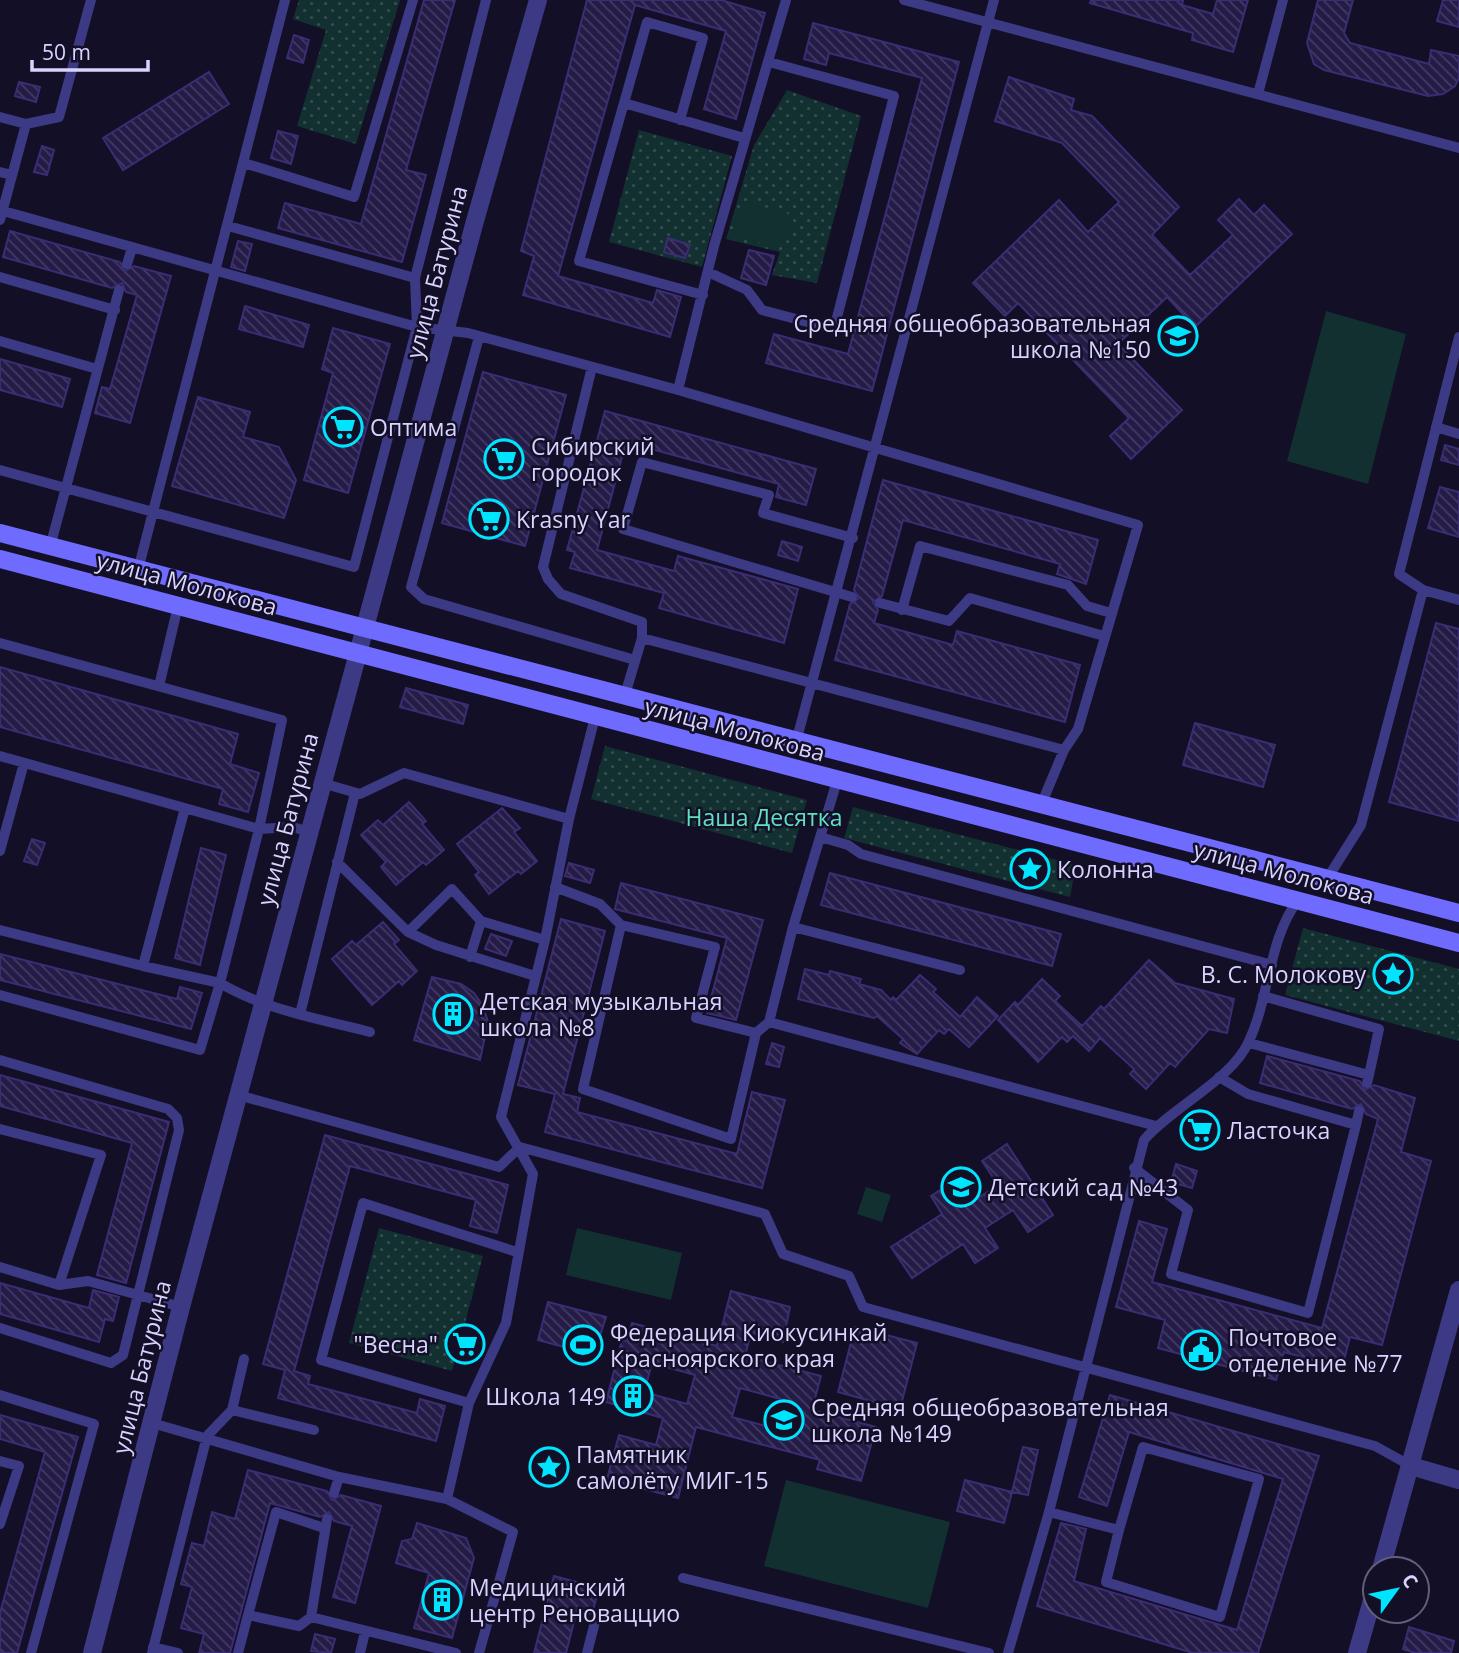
<svg xmlns="http://www.w3.org/2000/svg" width="1459" height="1653" viewBox="0 0 1459 1653" font-family="'Open Sans',sans-serif">
<style>
.green{fill:url(#green-dots)}
.pitch{fill:#12302f}
.building{fill:url(#building-back-hatch);stroke:#3b2d73;stroke-width:2;fill-rule:evenodd}
.lines{fill:none;stroke-linecap:round;stroke-linejoin:round}
.service{stroke:#3d3a85;stroke-width:10}
.minor{stroke:#3d3a85;stroke-width:18}
.tertiary{stroke:#3d3a85;stroke-width:18}
.secondary{stroke:#6f6bff;stroke-width:18}
.labels{text-anchor:middle;dominant-baseline:central;stroke-width:5;stroke-linejoin:round;paint-order:stroke}
.street-label{font-size:23px;fill:#d9d4ff;stroke:#130f26}
.poi-label{font-size:23px;fill:#d9d4ff;stroke:#130f26;text-anchor:start}
.park-label{font-size:23px;fill:#5fe0c0;stroke:#130f26}
</style>
<defs>
<pattern id="green-dots" width="8" height="8" patternUnits="userSpaceOnUse" patternTransform="scale(1.75)"><rect width="8" height="8" fill="#12302f"/><path d="M2 2h.1M6 6h.1" fill="none" stroke="#344d4e" stroke-width="1.8" stroke-linecap="round"/></pattern>
<pattern id="building-back-hatch" width="6" height="6" patternUnits="userSpaceOnUse" patternTransform="scale(1.75)"><rect width="6" height="6" fill="#241b47"/><path d="M-1 5l2 2M0 0l6 6M5-1l2 2" fill="none" stroke="#433b63"/></pattern>
</defs>
<rect width="100%" height="100%" fill="#130f26"/>
<path class="green" d="M299 0H400L356 144 297 126 326 30 293 19Z
M787 90 861 116 817 283 772 275 780 252 726 239 754 145Z
M639 130 732 156 702 267 609 242Z
M605 746 807 800 792 853 591 799Z
M853 807 1076 865 1070 897 844 838Z
M1303 928 1459 969V1041L1285 995Z
M379 1228 483 1256 452 1371 349 1343Z"/>
<path class="pitch" d="M749 203 787 213 793 222 785 245 776 248 736 235 733 230 740 207Z
M1326 311 1406 334 1368 484 1287 461Z
M866 1187 891 1195 882 1222 857 1214Z
M577 1228 682 1253 671 1300 566 1275Z
M786 1480 950 1522 928 1608 764 1566Z"/>
<path class="building" d="M424 0H455L406 170 426 175 402 262 278 228 285 203 361 224Z
M587 0H721L765 13 736 119 704 109 726 31 635 5 558 276 653 303 657 290 681 297 670 337 523 295 534 256 521 251Z
M1091 0H1183L1182 5 1213 14 1217 0H1248L1233 52 1192 40 1193 33 1090 3Z
M1318 0H1353L1344 33 1350 43 1429 64 1431 50 1459 56V78L1455 86 1443 94 1428 96 1324 70 1314 64 1307 43Z
M1443 0H1459V27L1437 21Z
M813 23 959 62 872 391 766 363 774 334 848 354 922 78 829 53 826 65 804 59Z
M294 35 309 40 303 63 287 58Z
M209 72 229 104 123 170 103 138Z
M1009 77 1074 99 1071 110 1092 116 1179 207 1152 235 1190 275 1233 235 1218 220 1239 199 1254 215 1264 205 1292 234 1195 327 1167 297 1118 344 1182 410 1131 459 1110 436 1129 418 1018 303 1005 316 973 283 1059 200 1088 232 1119 202 1062 143 995 121Z
M19 82 40 87 36 102 15 96Z
M278 131 298 136 291 164 271 158Z
M42 146 54 150 47 175 34 172Z
M10 231 120 262 125 271 134 266 171 276 130 423 95 413 102 387 110 389 137 295 126 292 122 283 112 288 3 257Z
M668 238 690 245 685 258 664 252Z
M238 241 252 244 245 271 231 267Z
M749 250 774 256 766 285 741 278Z
M245 306 309 325 303 347 239 329Z
M333 328 390 344 348 493 304 480 333 373 322 369Z
M0 359 70 379 62 407 0 390Z
M483 372 566 395 525 546 442 523Z
M198 397 250 412 243 437 279 447 296 480 284 518 172 486Z
M605 411 816 469 806 505 776 497 779 484 626 442 597 550 674 571 678 556 798 589 784 643 659 608 664 593 570 568 575 552 567 550Z
M1445 445 1459 449V465L1441 460Z
M883 480 1098 540 1086 584 1057 574 1060 564 903 520 882 596 873 602 878 610 874 623 953 645 957 631 1080 665 1065 722 835 660 850 604 859 598 854 590Z
M1440 487 1459 492V537L1428 528Z
M782 541 802 547 798 561 778 555Z
M1436 623 1459 629V821L1389 802Z
M0 667 238 734 230 764 259 773 248 812 219 804 223 789 0 727Z
M406 688 468 705 463 724 400 707Z
M1195 723 1275 745 1263 787 1183 765Z
M409 802 426 821 422 824 444 850 426 865 423 862 396 885 381 867 386 862 361 835 378 820 383 825Z
M502 808 520 828 514 832 537 861 521 874 518 871 489 894 475 875 479 872 457 844Z
M32 839 45 843 37 865 24 861Z
M201 848 226 855 200 965 175 958Z
M569 863 594 870 590 883 565 876Z
M830 873 1061 934 1052 966 821 905Z
M621 883 763 920 736 1020 707 1013 727 938 615 909Z
M561 919 605 931 563 1094 580 1098 577 1112 737 1154 752 1092 785 1100 762 1188 545 1132 555 1094 518 1085Z
M383 922 399 940 394 944 417 971 402 985 399 981 372 1005 332 959 352 941 356 945Z
M491 934 512 941 506 956 485 949Z
M0 954 177 999 180 987 202 993 191 1029 0 980Z
M1149 960 1175 983 1234 999 1227 1033 1209 1029 1175 1067 1170 1063 1146 1089 1130 1074 1134 1069 1100 1038 1089 1051 1073 1036 1067 1042 1062 1037 1038 1062 998 1020 1015 1002 1018 1005 1042 979 1060 996 1055 1001 1082 1026 1101 1006 1104 1009Z
M805 969 829 975 830 971 861 979 859 984 881 990 891 1000 893 997 896 1000 920 975 936 989 933 992 960 1017 977 997 998 1016 969 1047 949 1029 944 1034 939 1030 917 1054 900 1043 903 1039 877 1016 874 1018 798 999Z
M432 977 461 984 474 993 483 1006 488 1022 480 1060 414 1040Z
M772 1043 784 1047 779 1067 766 1064Z
M1267 1056 1360 1081 1365 1090 1374 1085 1415 1098 1401 1152 1431 1161 1382 1345 1350 1337 1342 1368 1284 1352 1276 1380 1158 1348 1165 1320 1116 1307 1139 1221 1167 1229 1152 1282 1322 1328 1378 1119 1366 1114 1361 1104 1352 1109 1260 1083Z
M0 1075 169 1122 126 1283 97 1275 132 1143 0 1106Z
M1199 1117 1213 1125 1202 1144 1188 1136Z
M325 1135 508 1185 497 1233 470 1226 476 1200 350 1166 294 1371 310 1376 308 1384 417 1413 420 1399 445 1406 436 1441 278 1398 285 1370 263 1364Z
M1007 1144 1053 1215 1028 1232 1013 1210 985 1228 998 1248 975 1263 963 1244 912 1278 891 1247 942 1214 931 1196 954 1181 969 1204 998 1185 982 1161Z
M1176 1164 1197 1171 1192 1188 1171 1182Z
M0 1283 89 1308 93 1290 119 1297 113 1321 105 1319 99 1342 0 1314Z
M731 1291 790 1307 783 1342 751 1333 745 1356 821 1376 812 1410 876 1427 861 1481 817 1469 820 1460 696 1427 678 1498 607 1479 619 1435 656 1445 663 1418 606 1402 622 1340 627 1341 632 1323 717 1346ZM652 1363 695 1375 687 1404 644 1392ZM740 1388 784 1400 777 1429 732 1417Z
M548 1302 606 1317 594 1355 538 1340Z
M855 1327 917 1343 900 1409 838 1392Z
M1110 1395 1319 1456 1258 1653H1193L1037 1606 1061 1523 1086 1529 1074 1581 1237 1630 1283 1479 1129 1432 1107 1506 1079 1497Z
M0 1415 78 1437 17 1653H0V1613L45 1452 0 1439Z
M1023 1447 1038 1450 1028 1495 1012 1492Z
M248 1470 327 1491 332 1500 341 1495 381 1506 355 1603 333 1597 352 1526 334 1521 329 1512 320 1517 270 1503 230 1653H199L204 1634 181 1628 192 1587 181 1584 192 1543 204 1546 212 1512 235 1519Z
M965 1480 1012 1492 1004 1523 957 1511Z
M417 1523 466 1538 474 1558 452 1638 414 1628 429 1573 396 1563 402 1541 412 1539Z
M554 1576 599 1588 592 1614 577 1610 566 1653H534Z
M1409 1627 1454 1641 1451 1653H1415L1403 1649Z
M315 1634 335 1639 331 1653 311 1651Z"/>
<g class="lines">
<path class="service" d="M904 0 1459 148
M1258 94 1283 0
M624 103 744 138
M0 117 26 124 59 117 91 0
M680 120 703 38 647 22 579 261 703 295
M244 163 354 197 413 0
M0 172 12 175
M0 210 417 327 468 333 678 390 1138 525 1078 729 1064 750 1041 805
M0 220 26 124
M228 226 415 278
M127 264 132 248
M708 272 747 290 762 310 834 329 894 96 769 62
M0 277 115 310
M479 337 411 587 424 599 635 660
M1459 337 1399 574 1423 590 1459 600
M0 341 97 369
M592 367 543 567 548 579 561 594 642 622V638L624 698
M678 390 714 246 786 0
M1436 427 1459 434
M0 470 354 567 417 327 415 278 486 0
M50 547 119 290
M138 570 285 0
M852 597 623 529 642 462 769 495 763 513 853 538
M880 603 949 621 970 598 1104 636
M902 610 920 546 1068 585 1087 606 1111 613
M642 638 1064 750
M0 643 282 720 259 829 220 983 143 966
M159 686 178 606
M796 742 994 0
M0 756 259 829 293 827 309 832
M837 781 793 927 769 1022 1156 1126
M322 783 360 794 404 773 569 819 595 717
M820 837 848 845 861 854 1272 965
M0 851 24 763
M337 862 408 932 436 945 535 976
M1327 879 1361 825 1423 590
M555 887 600 904 621 925
M793 927 960 970
M0 930 143 966 185 808
M408 932 452 889 481 921 545 940
M470 957 481 921
M0 995 200 1050 220 983C265 1010 320 1019 370 1032
M1263 996 1379 1029 1369 1075
M300 1014 355 793
M756 1033 731 1139 583 1089 621 925 715 947 696 1018 756 1033 769 1022
M1249 1043 1369 1075 1367 1083
M0 1060 168 1109 177 1118 179 1130 123 1355 111 1363 0 1328
M238 1095 499 1167 520 1147 765 1214 783 1254 849 1276 863 1307 1375 1446 1411 1466
M1356 1125 1359 1111
M0 1129 101 1155 59 1285 0 1267
M1134 1168 1188 1210 1171 1274 1308 1313 1356 1125 1248 1094 1219 1077
M59 1285 88 1281 181 1307
M0 1395 94 1424 31 1653
M469 1403 321 1360 363 1203 517 1252
M232 1410 314 1430
M152 1423 339 1477 447 1499 513 1532 479 1653
M0 1461 19 1466 0 1524
M334 1493 339 1477
M447 1499 469 1403 506 1323 533 1174 501 1117 545 940 569 819
M1049 1512 1119 1530 1143 1447 1259 1479 1220 1617 1106 1582 1119 1530
M683 1578 989 1653
M248 1615 276 1512 324 1528
M311 1617 456 1653
M153 1647 178 1653
M152 1653 207 1436 232 1410 244 1359
M238 1653 248 1615 299 1626 311 1617 327 1519
M360 1653 365 1632
M587 1653 595 1622
M1008 1653 1049 1512 1144 1140C1172 1107 1232 1080 1249 1041 1270 996 1268 940 1298 900"/>
<path class="minor" d="M1411 1466 1459 1480"/>
<path class="tertiary" d="M1381 1569 1459 1290
M92 1653 181 1307 475 221 538 0
M1357 1653 1375 1590"/>
<path class="secondary" d="M0 533 1459 913
M0 559 1459 943"/>
</g>
<defs>
<g id="school-ring" transform="scale(2.0125)"><circle r="9.5" fill="#130f26" stroke="#00e5ff" stroke-width="1.5"/><path d="M0-5L7-2L0 1L-7-2ZM-4 1L0 2.5L4 1V4Q0 6-4 4Z" fill="#00e5ff"/></g>
<g id="supermarket-ring" transform="scale(2.0125)"><circle r="9.5" fill="#130f26" stroke="#00e5ff" stroke-width="1.5"/><path d="M-6-5.5h2.5l.6 2H6L4.5 2H-2.5L-4.4-4H-6ZM-1.5 3.2a1.3 1.3 0 1 0 .1 0ZM3 3.2a1.3 1.3 0 1 0 .1 0Z" fill="#00e5ff"/></g>
<g id="sight-ring" transform="scale(2.0125)"><circle r="9.5" fill="#130f26" stroke="#00e5ff" stroke-width="1.5"/><path d="M0-6L1.8-2.2L6-1.7L2.9 1.2L3.7 5.4L0 3.3L-3.7 5.4L-2.9 1.2L-6-1.7L-1.8-2.2Z" fill="#00e5ff"/></g>
<g id="building-ring" transform="scale(2.0125)"><circle r="9.5" fill="#130f26" stroke="#00e5ff" stroke-width="1.5"/><path d="M-4-6H4V6H1V3H-1V6H-4ZM-2.5-4.3h1.7v1.8h-1.7ZM.8-4.3h1.7v1.8H.8ZM-2.5-1h1.7V.8h-1.7ZM.8-1h1.7V.8H.8Z" fill="#00e5ff"/></g>
<g id="stadium-ring" transform="scale(2.0125)"><circle r="9.5" fill="#130f26" stroke="#00e5ff" stroke-width="1.5"/><path d="M0-5a6.5 5 0 1 0 0 10a6.5 5 0 1 0 0-10ZM-3.5-1.8h7v3.6h-7Z" fill="#00e5ff"/></g>
<g id="civic-ring" transform="scale(2.0125)"><circle r="9.5" fill="#130f26" stroke="#00e5ff" stroke-width="1.5"/><path d="M-.6-6.5H3V-4.5H.6V-3L4-1V1h2V6H-6V1h2V-1L-.6-3ZM-1.2 2.5V6h2.4V2.5Z" fill="#00e5ff"/></g>
</defs>
<g fill-rule="evenodd">
<use href="#school-ring" x="1178" y="336"/>
<use href="#supermarket-ring" x="343" y="427"/>
<use href="#supermarket-ring" x="504" y="459"/>
<use href="#supermarket-ring" x="489" y="519"/>
<use href="#sight-ring" x="1030" y="869"/>
<use href="#sight-ring" x="1393" y="974"/>
<use href="#building-ring" x="453" y="1014"/>
<use href="#supermarket-ring" x="1200" y="1130"/>
<use href="#school-ring" x="961" y="1187"/>
<use href="#supermarket-ring" x="465" y="1344"/>
<use href="#stadium-ring" x="583" y="1345"/>
<use href="#civic-ring" x="1201" y="1350"/>
<use href="#building-ring" x="633" y="1396"/>
<use href="#school-ring" x="784" y="1420"/>
<use href="#sight-ring" x="549" y="1467"/>
<use href="#building-ring" x="442" y="1600"/>
</g>
<g class="labels">
<g class="street-label">
<text transform="translate(436 272) rotate(-75)">улица Батурина</text>
<text transform="translate(187 583) rotate(15)">улица Молокова</text>
<text transform="translate(735 729) rotate(15)">улица Молокова</text>
<text transform="translate(287 819) rotate(-75)">улица Батурина</text>
<text transform="translate(1284 872) rotate(15)">улица Молокова</text>
<text transform="translate(141 1367) rotate(-76)">улица Батурина</text>
</g>
<g class="poi-label">
<text x="1151" y="323" text-anchor="end">Средняя общеобразовательная<tspan x="1151" dy="26">школа №150</tspan></text>
<text x="370" y="427">Оптима</text>
<text x="531" y="446">Сибирский<tspan x="531" dy="26">городок</tspan></text>
<text x="516" y="519">Krasny Yar</text>
<text x="1057" y="869">Колонна</text>
<text x="1366" y="974" text-anchor="end">В. С. Молокову</text>
<text x="480" y="1001">Детская музыкальная<tspan x="480" dy="26">школа №8</tspan></text>
<text x="1227" y="1130">Ласточка</text>
<text x="988" y="1187">Детский сад №43</text>
<text x="610" y="1332">Федерация Киокусинкай<tspan x="610" dy="26">Красноярского края</tspan></text>
<text x="1228" y="1337">Почтовое<tspan x="1228" dy="26">отделение №77</tspan></text>
<text x="438" y="1344" text-anchor="end">"Весна"</text>
<text x="606" y="1396" text-anchor="end">Школа 149</text>
<text x="811" y="1407">Средняя общеобразовательная<tspan x="811" dy="26">школа №149</tspan></text>
<text x="576" y="1454">Памятник<tspan x="576" dy="26">самолёту МИГ-15</tspan></text>
<text x="469" y="1587">Медицинский<tspan x="469" dy="26">центр Реноваццио</tspan></text>
</g>
<g class="park-label">
<text x="764" y="817">Наша Десятка</text>
</g>
</g>
<g transform="translate(1396 1590) rotate(57)"><circle r="33" fill="#130f26" stroke="#625e7d" stroke-width="2"/>
<path d="M0-5L12 26L0 18L-12 26Z" fill="#00e5ff"/>
<text y="-10" font-size="19" font-weight="bold" text-anchor="middle" fill="#d9d4ff">С</text>
</g>
<path d="M32 60v10h116v-10" fill="none" stroke="#d9d4ff" stroke-width="3.5"/>
<text x="42" y="60" font-size="21" fill="#d9d4ff" stroke="#130f26" stroke-width="5" paint-order="stroke">50 m</text>
</svg>
